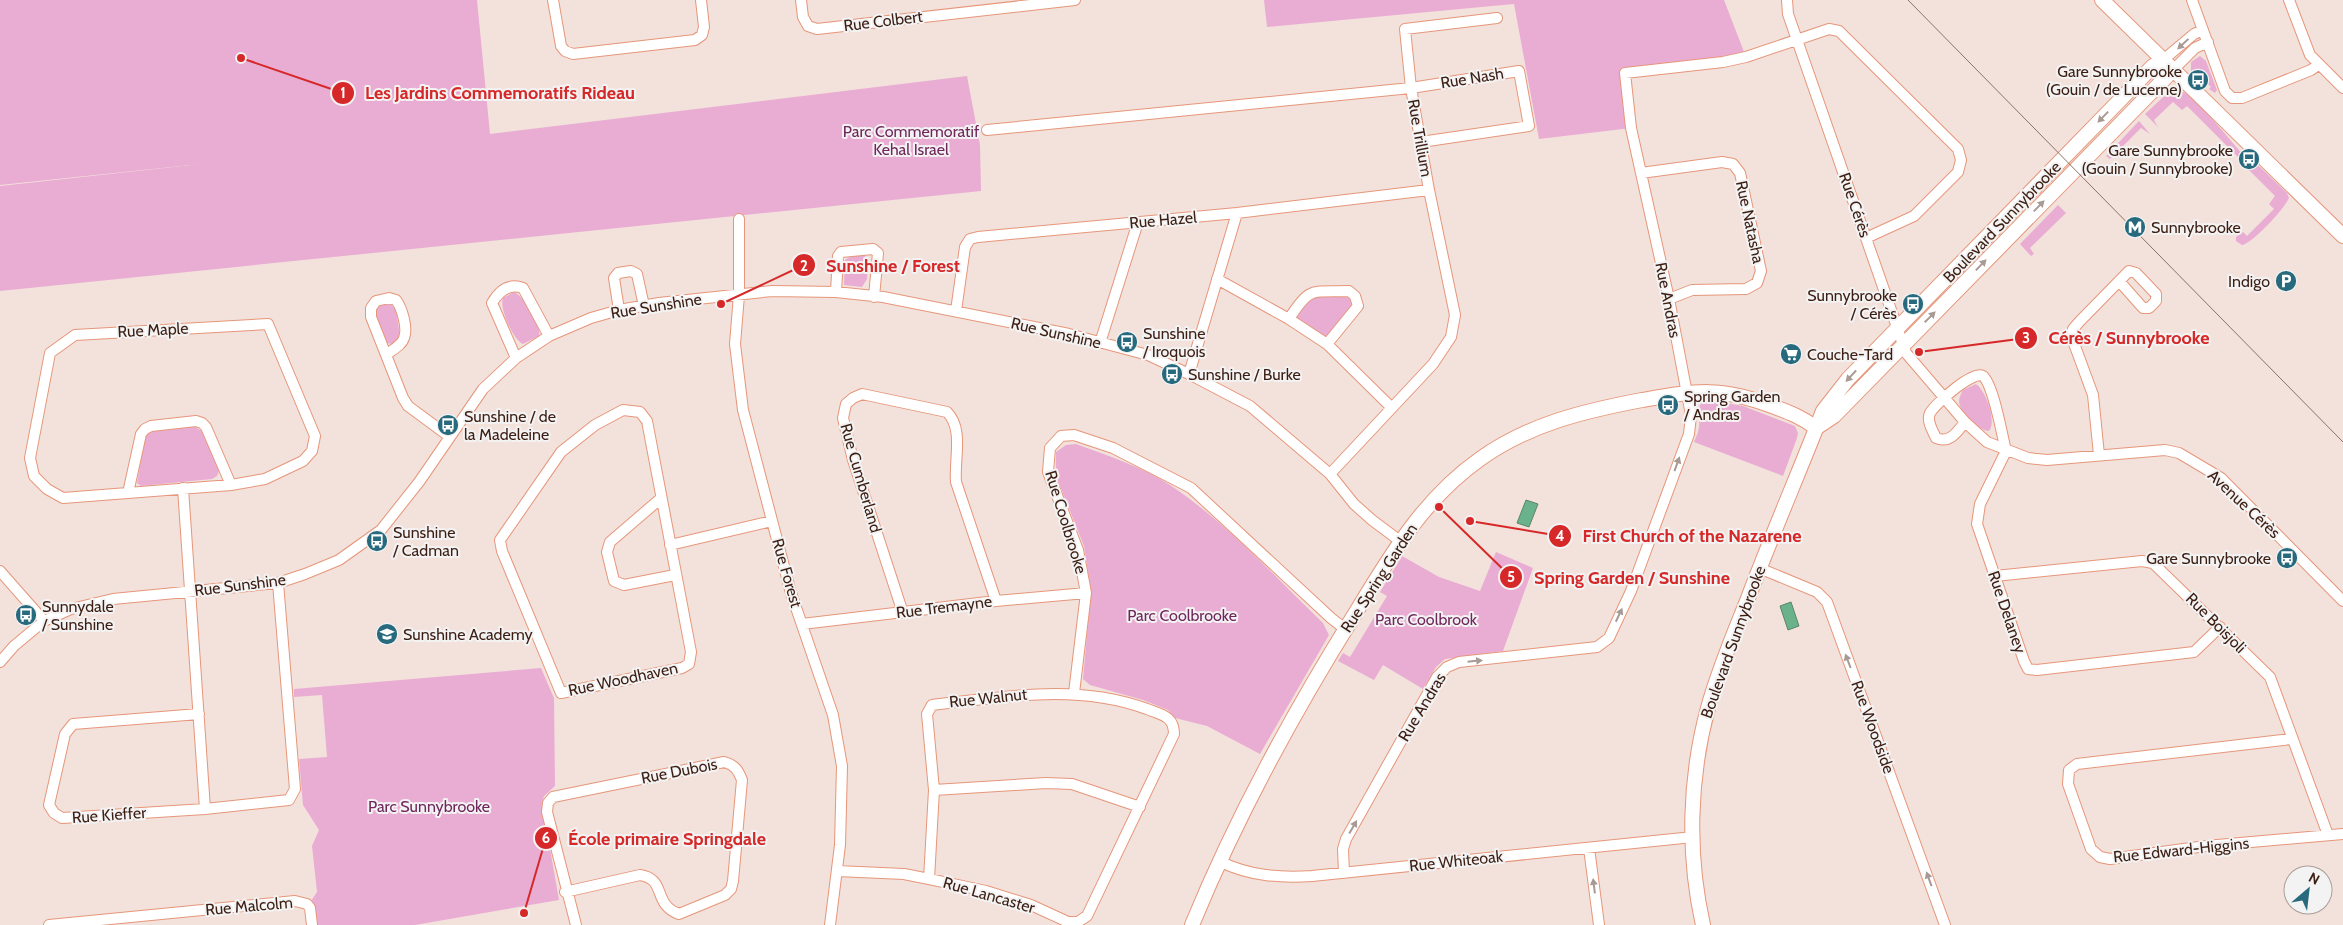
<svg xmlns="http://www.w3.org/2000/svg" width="2343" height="925" viewBox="0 0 2343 925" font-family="Cabin,sans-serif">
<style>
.green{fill:#e9add4}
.water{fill:#69b28b;stroke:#5c8667}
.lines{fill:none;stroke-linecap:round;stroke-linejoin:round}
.street-casing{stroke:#e6967a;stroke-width:12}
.secondary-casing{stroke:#e6967a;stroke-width:16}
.street{stroke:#fff;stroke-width:10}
.secondary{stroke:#fff;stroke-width:14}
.tram{stroke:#8b7269;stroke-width:1}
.oneway{fill:#a89a95}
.labels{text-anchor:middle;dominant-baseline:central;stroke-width:4;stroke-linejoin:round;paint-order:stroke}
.street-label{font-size:16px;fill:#3d1e13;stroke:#f3f3f3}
.poi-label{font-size:16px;fill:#3d1e13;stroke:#f3f3f3;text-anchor:start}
.park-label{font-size:16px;fill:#70275c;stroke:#f3f3f3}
.leader{fill:none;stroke:#d62828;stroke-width:2}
.callout-dot{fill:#d62828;stroke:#f3f3f3;stroke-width:2}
.mark-label{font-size:15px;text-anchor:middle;font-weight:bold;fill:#fff}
.callout-label{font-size:18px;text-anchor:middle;font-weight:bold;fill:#d62828;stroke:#f3f3f3;stroke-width:4;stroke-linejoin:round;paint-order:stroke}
</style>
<rect width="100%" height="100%" fill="#f3e1db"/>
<path class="green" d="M0 0H477L490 134 967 76 980 145 981 191 0 291V186L210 163 0 185Z
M1264 0H1724L1746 57 1626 73 1631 128 1539 139 1514 4 1267 27Z
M2200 56 2206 61 2217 90 2215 93 2209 89 2211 87 2207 83 2205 85 2191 71V62Z
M2174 87C2193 91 2233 145 2249 161L2245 164 2187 106 2182 110 2173 102 2154 120 2158 127 2145 114Z
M2139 121 2150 134 2141 128 2110 159 2106 156Z
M2255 164 2260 167 2287 193 2289 198C2284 209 2253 243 2242 245L2236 241V237L2243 232 2247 236 2274 209 2269 204 2275 196 2249 170Z
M2058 205 2066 213 2030 248 2034 254 2031 256 2020 244Z
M864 255 868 260 867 279 862 287 844 285 845 260 851 256Z
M514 292C524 296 542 325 539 336L523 344C513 340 499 308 503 298Z
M1345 295 1352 301 1351 307 1327 339 1294 316C1312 292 1316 296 1345 295Z
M389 303 396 309 400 336 393 344 386 343 375 314 377 307Z
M1976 384C1986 391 1997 421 1989 431 1979 431 1960 412 1959 402 1959 397 1961 394 1963 390Z
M1709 400 1743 406 1795 426 1798 433 1797 438 1783 476 1694 442C1696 437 1699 432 1699 426 1701 415 1693 403 1709 400Z
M194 426 203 432 219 471 217 476 212 479 141 486 137 483 145 437C154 424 179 427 194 426Z
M1076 444C1106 455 1143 467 1170 485 1227 523 1274 576 1323 623L1329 635 1260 754 1207 726 1175 718 1168 710 1143 700 1090 685 1083 679 1091 592 1084 546 1056 476V452L1066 445Z
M1496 552 1533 568 1503 651 1445 659 1436 667 1423 689 1383 665 1374 680 1338 661 1343 653 1350 657 1387 596 1380 592 1402 556 1439 577 1480 591Z
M541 668 554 698 555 786 544 796 542 803 559 900 415 925H317L315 908 311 901 317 892 312 846 319 830 303 805 299 759 327 757 322 695 294 697V689Z"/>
<path class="water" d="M1526 500 1538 504 1529 527 1517 523Z
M1791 602 1799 626 1788 630 1780 606Z"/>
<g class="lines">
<g class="street-casing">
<path id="street" d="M553 0 561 46 565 51 573 54 695 40 702 35 704 27 701 0
M801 0 803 17 808 26 817 29 1075 0
M1787 0 1788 14 1906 353 1965 422 1987 442 2028 458 2047 460 2165 450 2179 453 2221 478 2343 601
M2192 0 2225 91 2232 98H2242L2311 70 2318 65
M2289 0 2310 55 2343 88
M2163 60 2194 34 2203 30
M2173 70 2195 48 2208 42
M987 130 1411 88 1429 190 1455 315 1451 337 1433 364 1330 474
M1421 142 1529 126 1519 71 1411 88 1405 29 1497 18
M1641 173 1722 162 1733 164 1740 173 1761 271 1757 283 1746 289 1692 290 1669 299
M739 219V295L735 344 743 410 791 593 833 715 842 766 840 845 830 925
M1217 279 1289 319 1327 344 1358 306 1355 296 1349 291C1311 292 1310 286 1289 319
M836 292 838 256 841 252 873 249 878 253 874 297
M619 310 614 278 618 273 631 271 637 274 644 306
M956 311 965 247 970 239 978 237 1237 213 1429 190
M268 324 315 436 312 451 303 461 265 479 231 485 63 498 47 489 34 476 30 458 50 353 75 335Z
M1100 343 1138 222
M1327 344 1392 408
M386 355C392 350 402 345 404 338 408 328 402 308 396 300L389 298 376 301 371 308V317L403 398 408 406 450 437
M516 358 492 303C499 291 509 283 523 288L549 336
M1189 374 1237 213
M623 410 640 412 647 421 691 652 689 664 682 668 561 693 502 551 500 540 561 452 595 425Z
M1965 422C1957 432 1950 444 1936 438 1933 431 1926 421 1930 413 1935 404 1976 367 1984 377 1994 388 2002 435 2006 451
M2006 451 1980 504 1977 524 2024 661 2028 669 2037 670 2194 652 2220 627
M2099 455 2093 395 2072 338 2073 329 2080 321 2129 271 2136 273 2156 294V301L2149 308H2143L2119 281
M183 488 205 809
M128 493 141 434 145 429 151 426 196 421 202 423 206 427 231 485
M660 499 610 542 607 552 614 581 624 585 675 575
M670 545 772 521
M1759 568 1817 592 1827 602 1945 925
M0 571 44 621
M1995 576 2142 561 2153 563 2270 677 2328 835
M903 613 853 460 843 418 846 404 853 398 862 394 947 412C964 429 954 459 956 482L996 601
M802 624 996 601 1086 593
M0 662 14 646 44 621 71 609 113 599 278 583 305 574 339 560 381 530 419 482 483 389 516 358 549 336 591 318 619 310 659 303 772 291 836 292 883 297 1069 334 1148 355 1189 374 1250 406 1330 474 1354 504 1372 520 1400 541
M1074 693 1086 593 1078 550 1048 472 1050 448 1061 436 1074 435 1113 448 1191 488 1331 618 1345 629
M199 714 73 724 65 734 49 805 54 813 62 818 205 809 289 800 295 789 278 583
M2291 739 2077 764 2069 770 2068 784 2091 849 2100 857 2110 859 2206 846 2343 834
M934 790 1046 783 1072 784 1140 807
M1589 848 1599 925
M1221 862C1250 876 1280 878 1312 876L1693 837
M837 871 904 874 929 879 986 891 1031 905 1068 922H1078L1087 916 1174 734C1174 716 1162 715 1147 709 1076 683 1005 697 932 705L927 714 934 790 929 879
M1344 873 1343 849 1346 839 1437 677 1447 667 1459 662 1597 647 1609 638 1631 591 1689 434 1691 415 1669 299 1631 128 1625 73 1723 62 1746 57 1829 29 1839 31 1958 149 1961 160 1958 172 1914 216 1866 238
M565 892 640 875C667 879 652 904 679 914L725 895 731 889 733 881 742 780C738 770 735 765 724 762L553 797 548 803 547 812 576 925
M49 925 295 901 307 904 310 908 312 925"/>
</g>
<g class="secondary-casing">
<path id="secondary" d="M2102 0 2343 236
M1816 428 1834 416 2173 70
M1192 925C1236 818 1292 715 1353 617 1389 558 1422 500 1480 459 1529 424 1584 411 1642 400 1695 391 1720 386 1772 406 1788 412 1802 417 1816 428
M1703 925C1687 854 1689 778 1708 708 1718 671 1733 636 1747 601 1771 537 1798 475 1823 411L1848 379 2119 101 2153 66 2163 60"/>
</g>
<use href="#street" class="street"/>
<use href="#secondary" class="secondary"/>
<path class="tram" d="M1908 0 2343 442"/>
</g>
<defs><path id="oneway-solid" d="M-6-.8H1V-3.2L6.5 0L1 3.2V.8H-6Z" transform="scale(1.25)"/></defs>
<g class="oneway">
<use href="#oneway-solid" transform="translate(2183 44) rotate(137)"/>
<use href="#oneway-solid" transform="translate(2103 117) rotate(134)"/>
<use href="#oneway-solid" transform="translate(2039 206) rotate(-46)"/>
<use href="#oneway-solid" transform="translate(1981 265) rotate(-46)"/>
<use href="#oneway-solid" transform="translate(1930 317) rotate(-45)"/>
<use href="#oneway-solid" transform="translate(1851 376) rotate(133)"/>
<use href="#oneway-solid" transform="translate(1677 464) rotate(-70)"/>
<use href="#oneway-solid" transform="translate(1619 615) rotate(-65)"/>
<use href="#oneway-solid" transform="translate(1475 661) rotate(-6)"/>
<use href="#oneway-solid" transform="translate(1848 661) rotate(-111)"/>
<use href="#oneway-solid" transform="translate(1353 827) rotate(-60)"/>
<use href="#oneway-solid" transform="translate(1929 879) rotate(-110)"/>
<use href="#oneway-solid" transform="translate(1594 886) rotate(-97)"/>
</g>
<defs>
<g id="bus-disc" transform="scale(1.125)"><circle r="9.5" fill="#286a7d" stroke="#f3f3f3"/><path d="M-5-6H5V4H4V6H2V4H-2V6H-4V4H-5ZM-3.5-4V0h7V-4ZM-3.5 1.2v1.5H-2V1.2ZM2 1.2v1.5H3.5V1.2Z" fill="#fff"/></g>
<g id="metro-disc" transform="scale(1.125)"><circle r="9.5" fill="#286a7d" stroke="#f3f3f3"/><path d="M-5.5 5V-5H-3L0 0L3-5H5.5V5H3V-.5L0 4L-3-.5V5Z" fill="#fff"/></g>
<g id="parking-disc" transform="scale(1.125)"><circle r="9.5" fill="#286a7d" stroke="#f3f3f3"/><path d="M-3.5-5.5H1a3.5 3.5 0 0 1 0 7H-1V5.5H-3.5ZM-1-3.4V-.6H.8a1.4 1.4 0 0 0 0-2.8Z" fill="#fff"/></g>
<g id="supermarket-disc" transform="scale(1.125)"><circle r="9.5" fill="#286a7d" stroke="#f3f3f3"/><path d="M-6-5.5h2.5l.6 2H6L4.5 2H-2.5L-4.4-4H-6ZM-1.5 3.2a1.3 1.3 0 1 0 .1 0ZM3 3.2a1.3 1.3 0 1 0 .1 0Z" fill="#fff"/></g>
<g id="school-disc" transform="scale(1.125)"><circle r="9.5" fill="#286a7d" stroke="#f3f3f3"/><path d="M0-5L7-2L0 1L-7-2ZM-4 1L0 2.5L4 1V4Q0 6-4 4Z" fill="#fff"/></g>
</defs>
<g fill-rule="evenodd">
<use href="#bus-disc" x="2198" y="80"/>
<use href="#bus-disc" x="2249" y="159"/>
<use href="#metro-disc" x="2135" y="227"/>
<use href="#parking-disc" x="2286" y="281"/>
<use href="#bus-disc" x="1913" y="304"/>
<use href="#bus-disc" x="1127" y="342"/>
<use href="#supermarket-disc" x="1791" y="354"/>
<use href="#bus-disc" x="1172" y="374"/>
<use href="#bus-disc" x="1668" y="405"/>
<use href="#bus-disc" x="448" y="425"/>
<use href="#bus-disc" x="377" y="541"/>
<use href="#bus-disc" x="2287" y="558"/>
<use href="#bus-disc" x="26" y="615"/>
<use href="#school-disc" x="387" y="634"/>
</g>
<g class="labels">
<g class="street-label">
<text transform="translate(883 21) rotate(-7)">Rue Colbert</text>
<text transform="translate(1472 78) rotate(-9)">Rue Nash</text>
<text transform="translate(1420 138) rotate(80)">Rue Trillium</text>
<text transform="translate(1855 205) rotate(71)">Rue Cérès</text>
<text transform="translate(1163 220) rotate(-5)">Rue Hazel</text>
<text transform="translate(1750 222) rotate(78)">Rue Natasha</text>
<text transform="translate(2002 222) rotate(-46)">Boulevard Sunnybrooke</text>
<text transform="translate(1668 300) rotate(79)">Rue Andras</text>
<text transform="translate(656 306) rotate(-9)">Rue Sunshine</text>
<text transform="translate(153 330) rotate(-3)">Rue Maple</text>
<text transform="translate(1056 333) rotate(13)">Rue Sunshine</text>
<text transform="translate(861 478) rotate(74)">Rue Cumberland</text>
<text transform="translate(2244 504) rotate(43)">Avenue Cérès</text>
<text transform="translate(1066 522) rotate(73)">Rue Coolbrooke</text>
<text transform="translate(787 573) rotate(74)">Rue Forest</text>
<text transform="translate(1379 578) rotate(-57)">Rue Spring Garden</text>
<text transform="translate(240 585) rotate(-7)">Rue Sunshine</text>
<text transform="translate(944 607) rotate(-7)">Rue Tremayne</text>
<text transform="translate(2007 612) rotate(71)">Rue Delaney</text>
<text transform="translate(2216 623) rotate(45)">Rue Boisjoli</text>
<text transform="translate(1733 642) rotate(-70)">Boulevard Sunnybrooke</text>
<text transform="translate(623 679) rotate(-12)">Rue Woodhaven</text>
<text transform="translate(988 698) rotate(-6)">Rue Walnut</text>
<text transform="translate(1422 707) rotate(-59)">Rue Andras</text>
<text transform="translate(1873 727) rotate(70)">Rue Woodside</text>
<text transform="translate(679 771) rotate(-11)">Rue Dubois</text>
<text transform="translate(109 815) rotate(-4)">Rue Kieffer</text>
<text transform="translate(2181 850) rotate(-6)">Rue Edward-Higgins</text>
<text transform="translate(1456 861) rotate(-6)">Rue Whiteoak</text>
<text transform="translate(989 895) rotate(16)">Rue Lancaster</text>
<text transform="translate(249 906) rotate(-5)">Rue Malcolm</text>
</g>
<g class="poi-label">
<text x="2182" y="71" text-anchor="end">Gare Sunnybrooke<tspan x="2182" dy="18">(Gouin / de Lucerne)</tspan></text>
<text x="2233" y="150" text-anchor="end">Gare Sunnybrooke<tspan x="2233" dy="18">(Gouin / Sunnybrooke)</tspan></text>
<text x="2151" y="227">Sunnybrooke</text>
<text x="2270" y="281" text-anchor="end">Indigo</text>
<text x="1897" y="295" text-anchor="end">Sunnybrooke<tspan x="1897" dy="18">/ Cérès</tspan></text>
<text x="1143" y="333">Sunshine<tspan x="1143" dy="18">/ Iroquois</tspan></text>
<text x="1807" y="354">Couche-Tard</text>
<text x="1188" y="374">Sunshine / Burke</text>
<text x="1684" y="396">Spring Garden<tspan x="1684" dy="18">/ Andras</tspan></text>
<text x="464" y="416">Sunshine / de<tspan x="464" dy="18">la Madeleine</tspan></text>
<text x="393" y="532">Sunshine<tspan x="393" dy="18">/ Cadman</tspan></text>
<text x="2271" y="558" text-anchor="end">Gare Sunnybrooke</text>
<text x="42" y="606">Sunnydale<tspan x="42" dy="18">/ Sunshine</tspan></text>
<text x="403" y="634">Sunshine Academy</text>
</g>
<g class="park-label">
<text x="911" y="131">Parc Commemoratif<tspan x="911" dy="18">Kehal Israel</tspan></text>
<text x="1182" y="615">Parc Coolbrooke</text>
<text x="1426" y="619">Parc Coolbrook</text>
<text x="429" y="806">Parc Sunnybrooke</text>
</g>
</g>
<path class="leader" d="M241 58L343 93M721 304L804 265M1919 352L2026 338M1470 521L1560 536M1439 507L1511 577M524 913L546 838"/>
<g class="callout-dot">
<circle cx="241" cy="58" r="5"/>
<circle cx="721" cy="304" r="5"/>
<circle cx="1919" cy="352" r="5"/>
<circle cx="1470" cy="521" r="5"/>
<circle cx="1439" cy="507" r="5"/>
<circle cx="524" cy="913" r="5"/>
<circle cx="343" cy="93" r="12"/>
<circle cx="804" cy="265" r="12"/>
<circle cx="2026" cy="338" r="12"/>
<circle cx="1560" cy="536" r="12"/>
<circle cx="1511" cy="577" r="12"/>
<circle cx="546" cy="838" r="12"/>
</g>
<g class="mark-label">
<text x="343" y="98">1</text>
<text x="804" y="271">2</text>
<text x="2026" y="343">3</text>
<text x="1560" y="541">4</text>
<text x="1511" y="582">5</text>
<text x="546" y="843">6</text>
</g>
<g class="callout-label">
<text x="500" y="99">Les Jardins Commemoratifs Rideau</text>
<text x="893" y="272">Sunshine / Forest</text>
<text x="2129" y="344">Cérès / Sunnybrooke</text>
<text x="1692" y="542">First Church of the Nazarene</text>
<text x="1632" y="584">Spring Garden / Sunshine</text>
<text x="667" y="845">École primaire Springdale</text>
</g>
<g transform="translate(2308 890) rotate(28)"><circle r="24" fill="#f3f3f3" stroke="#aa9e99"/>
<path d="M0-4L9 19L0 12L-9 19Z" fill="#286a7d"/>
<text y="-8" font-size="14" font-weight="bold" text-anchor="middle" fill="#3d1e13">N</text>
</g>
</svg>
